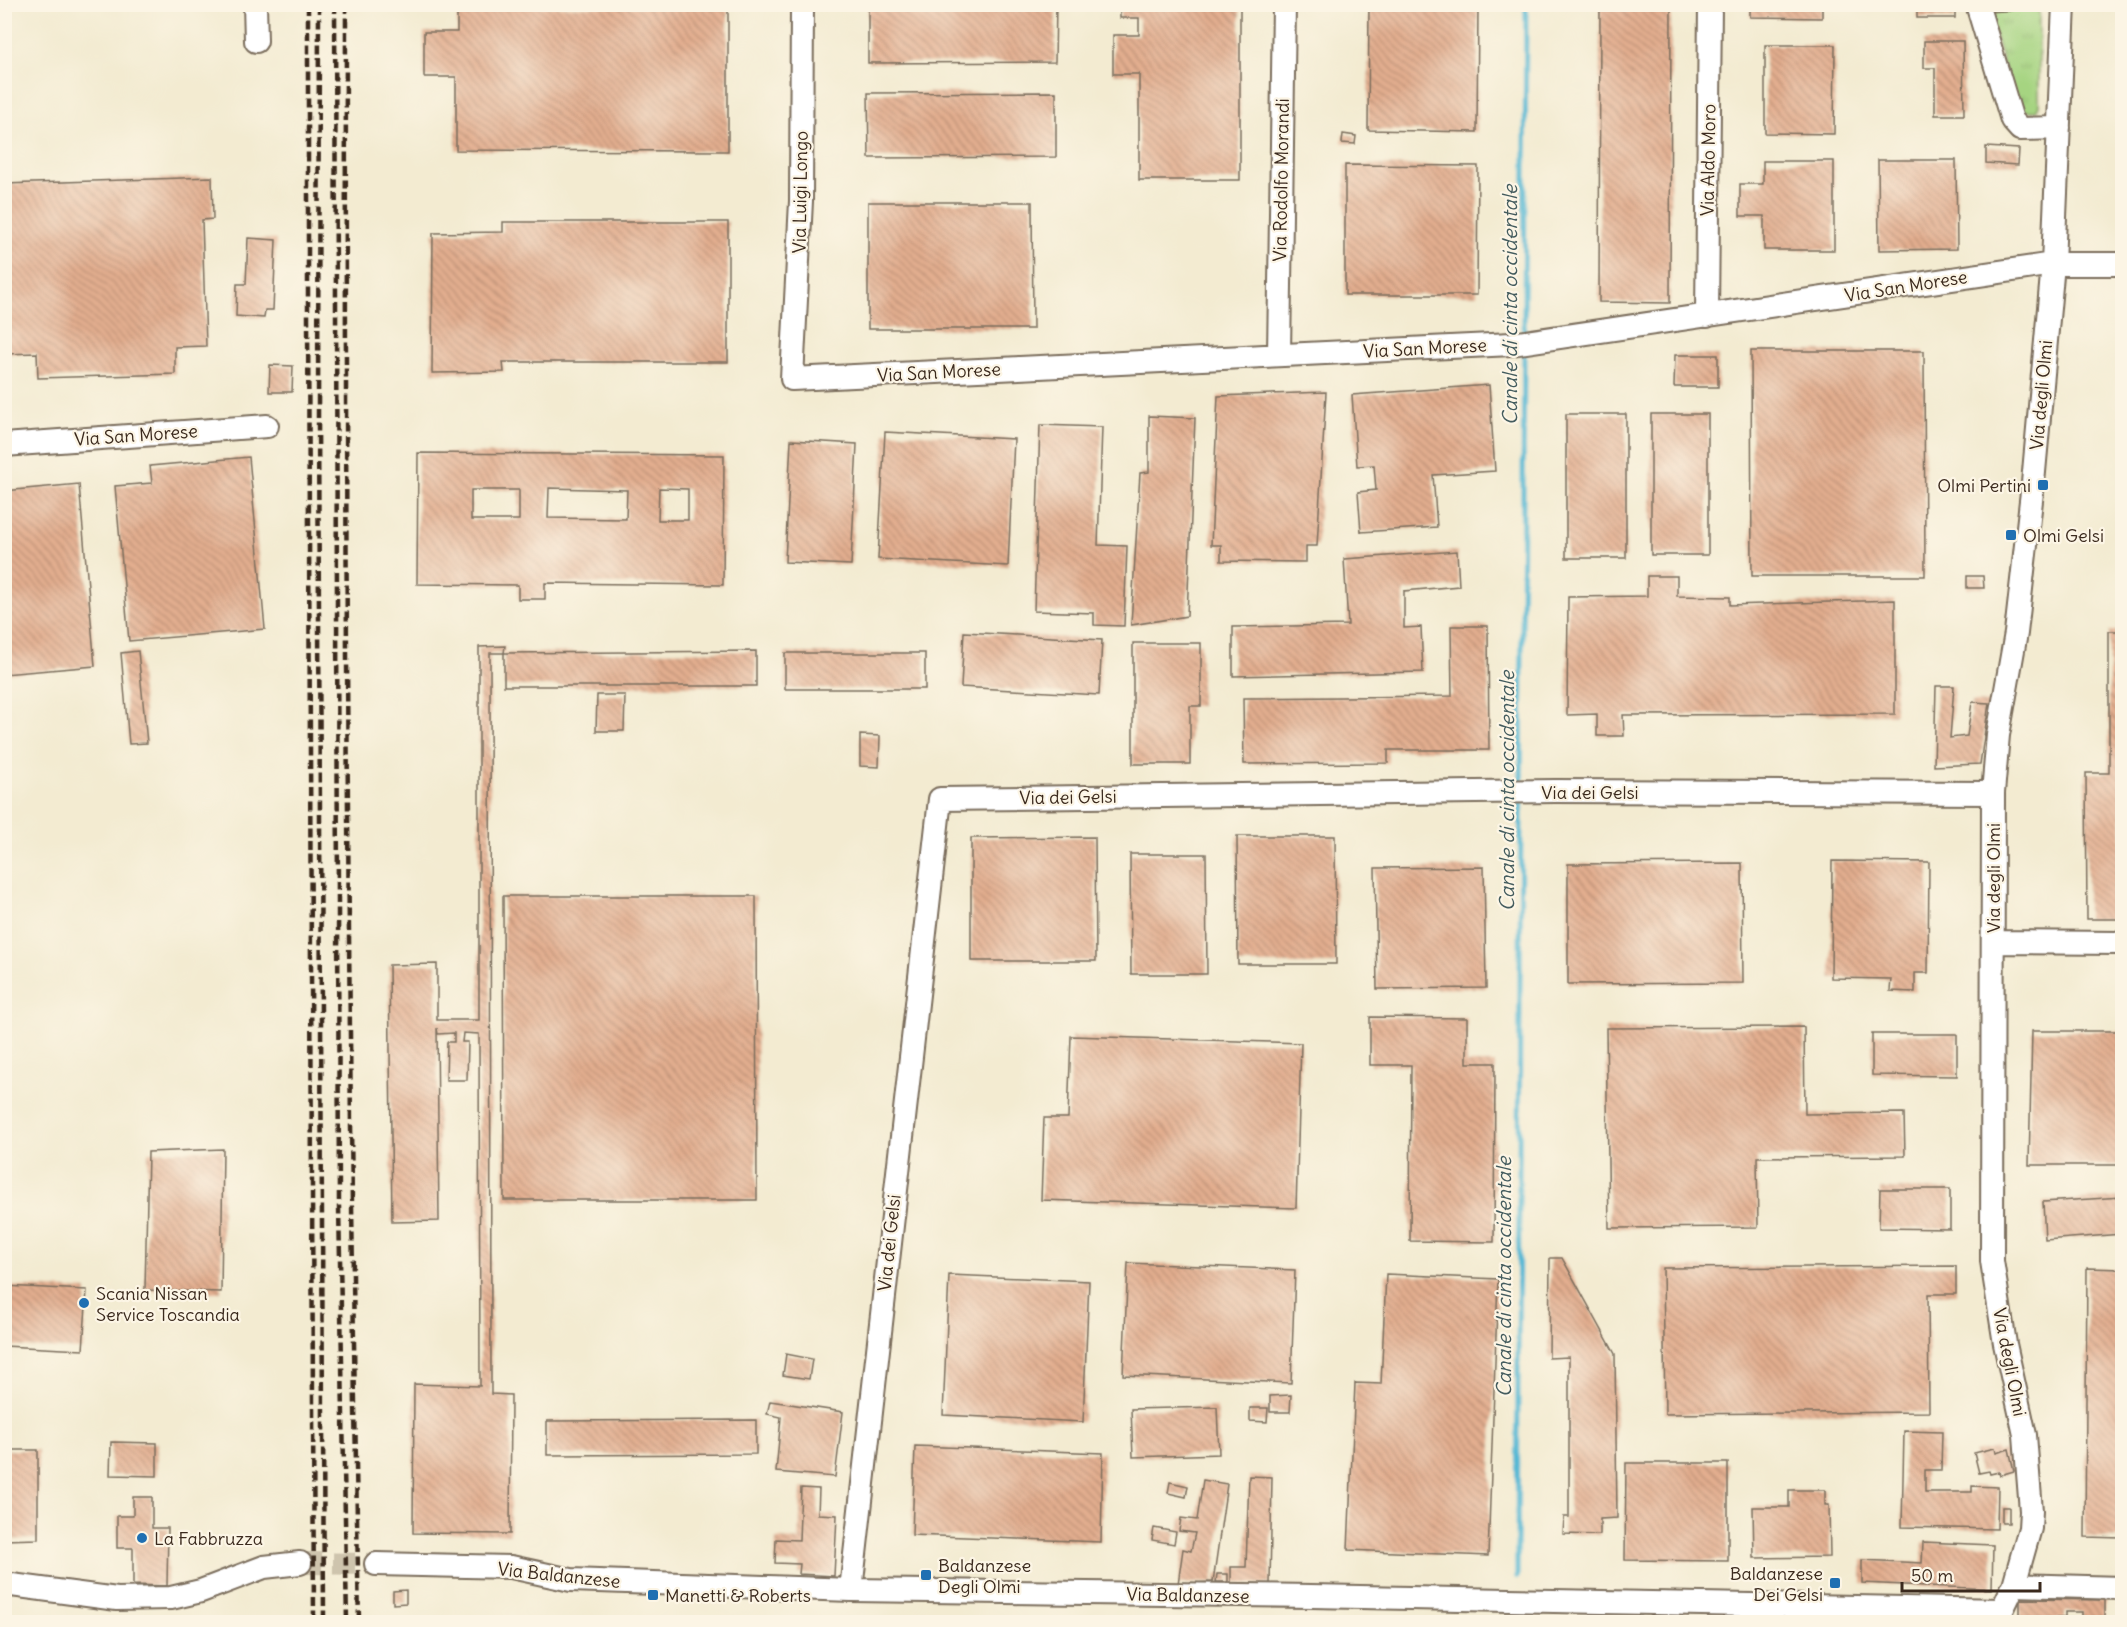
<svg xmlns="http://www.w3.org/2000/svg" width="2127" height="1627" viewBox="0 0 2127 1627" font-family="Delius,sans-serif">
<style>
.grass{fill:url(#grass-tufts);stroke:#707f50;stroke-width:1.5}
.lines{fill:none;stroke-linecap:round;stroke-linejoin:round}
.stream{stroke:#55b8d4;stroke-width:5}
.building{fill:url(#building-back-hatch);fill-rule:evenodd}
.minor-tunnel{stroke:#cec4ad;stroke-width:22;stroke-dasharray:22 11;stroke-linecap:butt}
.minor-casing{stroke:#7b6e5d;stroke-width:26}
.minor{stroke:#fff;stroke-width:22}
.rail{stroke:#3b2a1e;stroke-width:4.5;stroke-dasharray:9 4.5;stroke-linecap:butt}
.poi-dot{fill:#1f6fb2;stroke:#fcf5e5;stroke-width:2}
.labels{text-anchor:middle;dominant-baseline:central;stroke-width:4.5;stroke-linejoin:round;paint-order:stroke}
.street-label{font-size:18px;fill:#3b2a1e;stroke:#fcf5e5}
.poi-label{font-size:18px;fill:#3b2a1e;stroke:#fcf5e5;text-anchor:start}
.water-label{font-size:20px;font-style:italic;fill:#445c5e;stroke:#fcf5e5}
</style>
<defs>
<pattern id="grass-tufts" width="24" height="20" patternUnits="userSpaceOnUse" patternTransform="scale(1.5)"><rect width="24" height="20" fill="#a6d481"/><path d="M3 7l-1-3M5 7V3M7 7l1-3M15 17l-1-3M17 17v-4M19 17l1-3" fill="none" stroke="#90b66f"/></pattern>
<pattern id="building-back-hatch" width="6" height="6" patternUnits="userSpaceOnUse" patternTransform="scale(1.5)"><rect width="6" height="6" fill="#e3ae8f"/><path d="M-1 5l2 2M0 0l6 6M5-1l2 2" fill="none" stroke="#b98e74"/></pattern>
</defs>
<rect width="100%" height="100%" fill="#fcf5e5"/>
<filter id="ink" filterUnits="userSpaceOnUse"><feTurbulence type="fractalNoise" baseFrequency=".0167" numOctaves="2"/><feDisplacementMap in="SourceGraphic" scale="12" xChannelSelector="R" yChannelSelector="G"/><feConvolveMatrix kernelMatrix="1 2 1 2 8 2 1 2 1" color-interpolation-filters="sRGB"/></filter>
<filter id="wash" filterUnits="userSpaceOnUse"><feTurbulence type="fractalNoise" baseFrequency=".008" numOctaves="4" result="noise"/><feDisplacementMap in="SourceGraphic" scale="24" xChannelSelector="R" yChannelSelector="G"/><feGaussianBlur stdDeviation="1.35" result="paint"/><feColorMatrix in="noise" values="0 0 0 0 0 0 0 0 0 0 0 0 0 0 0 0 0 1.4 0 .05"/><feComposite in="paint" operator="in"/></filter>
<g filter="url(#wash)">
<rect width="100%" height="100%" fill="#f3ebd1"/>
<path class="grass" d="M1986 5H2039V105L2036 111H2017Z"/>
<g class="lines">
<path class="stream" d="M1524 337 1526 4
M1521 787 1524 349
M1517 1577 1521 796"/>
</g>
<g id="blocks">
<path class="building" d="M868 4H1056L1055 62 868 63Z
M1120 4H1240V180H1139V74H1113V35H1139V18H1120Z
M1369 4H1478L1477 132 1368 130Z
M1600 4H1671L1670 303 1599 302Z
M1750 4H1822V18L1750 17Z
M1917 4H1955V18H1917Z
M1988 4H2018V10L1989 12Z
M457 6 728 7V151L456 150V77H424V32H457Z
M1924 41H1963L1964 115H1935V68H1924Z
M1765 45H1835L1834 134 1765 133Z
M1056 92V157L869 158 868 93Z
M1343 134 1356 136 1355 144 1342 143Z
M1986 147 2019 149 2018 165 1986 163Z
M1878 160H1956L1957 249 1879 250Z
M1763 161H1834V250H1764V216H1740V184H1763Z
M1345 165 1478 166 1477 295H1345Z
M212 177 213 219 202 220 206 346 175 347V374L38 378 37 353 4 354V184Z
M868 202H1032L1033 329H868Z
M503 222H728V362H503L504 372 432 373 433 233 503 232Z
M248 238 276 240 273 310H265L264 318 236 316 237 284H246Z
M1751 351H1924L1925 576H1752Z
M1675 355H1718V387H1674Z
M270 365 293 366 292 392H269Z
M1489 385 1495 471 1433 475 1437 527 1361 532 1358 492 1376 490 1374 465 1357 466 1352 395Z
M1326 392 1317 546H1306V562L1221 561V545H1211L1218 396Z
M1566 414H1626V558H1566Z
M1651 414H1708V555H1651Z
M1149 416 1195 418 1187 616 1131 625 1140 473 1149 472Z
M1040 425 1102 427 1098 545 1127 546 1124 626 1094 625V613L1034 611Z
M885 432 1014 439 1008 566 878 559Z
M791 440 857 444 851 565 785 562Z
M418 453 724 455 723 585 545 583V599H518V585L417 584ZM549 488 627 490 626 519 548 518ZM659 488 688 489V520H658ZM471 490H519V520H471Z
M249 457 265 629 129 641 115 486 152 483 150 466Z
M79 484 95 666 4 674V491Z
M1457 551 1459 586 1404 591V628L1421 627 1423 672 1233 676V627L1348 625 1344 559Z
M1647 576H1677V596L1730 597V605L1895 600V714L1623 715 1624 736H1597V714L1567 715 1568 597 1647 596Z
M1967 576H1983L1984 588H1967Z
M1451 626H1488L1489 750H1388V763L1244 764 1243 698 1452 696Z
M2109 631H2122V919H2087L2086 773H2109Z
M964 632 1102 640 1099 695 961 687Z
M1133 643H1201V706H1190V764H1133Z
M505 646 504 653H490L491 1394 511 1395 510 1534 413 1533 414 1384 480 1386 479 1034 463 1033 462 1042H468L467 1080H446L447 1042H454V1033L438 1034 437 1028 439 1221 392 1222 389 965 437 964V1020H479V647Z
M138 651 147 743 129 744 121 653Z
M756 651V686H504V653Z
M785 653H925V689H785Z
M1936 686H1954L1950 738 1967 736 1972 702 1989 703 1980 764 1934 766Z
M597 695H625L624 731H596Z
M860 735 880 736 879 767 860 766Z
M1237 836H1335L1336 964H1238Z
M1095 837 1096 961H971V838Z
M1130 854H1206L1207 974H1131Z
M1832 861 1929 862 1928 973H1915V992L1890 991 1891 979 1831 978Z
M1742 863 1743 983 1568 984V864Z
M1484 867 1486 988 1377 989 1375 868Z
M503 896H756L757 1200H504Z
M1370 1017 1467 1018V1063H1495L1494 1242 1410 1241 1411 1065H1370Z
M1804 1027 1805 1114 1904 1113 1905 1156 1757 1157 1758 1227 1609 1228 1606 1028Z
M2032 1031H2122V1165H2029Z
M1872 1034H1957V1076L1872 1075Z
M1071 1036 1301 1043 1296 1208 1041 1200 1044 1118H1068Z
M223 1149 221 1292 145 1290 148 1152Z
M1880 1189H1950V1229L1879 1228Z
M2122 1197V1234L2045 1240 2043 1202Z
M1550 1258H1562L1615 1354 1617 1518 1600 1519V1535L1563 1534 1564 1517H1569V1357L1549 1358Z
M1128 1263 1295 1270 1291 1383 1123 1375Z
M1956 1266V1294H1928L1929 1412 1665 1414 1663 1268Z
M2087 1268 2122 1269V1538L2085 1537Z
M1386 1274 1498 1279 1488 1556 1348 1550 1355 1383 1381 1384Z
M949 1275 1089 1281 1083 1422 943 1415Z
M4 1286 87 1290 83 1350 4 1346Z
M786 1354 812 1359 809 1379 783 1375Z
M1291 1395 1290 1412H1270V1396Z
M770 1401 843 1412 835 1477 776 1472 781 1417 767 1414Z
M1217 1407 1219 1454 1133 1457 1131 1409Z
M1250 1408H1268L1267 1422 1250 1421Z
M756 1420V1454L547 1455V1421Z
M1904 1431 1942 1432 1941 1470H1925V1492H1972V1486L1998 1487 1997 1529 1902 1527Z
M111 1442 157 1443V1476L110 1475Z
M915 1446 1103 1453 1101 1542 912 1535Z
M1995 1448 1996 1453 2009 1449 2014 1471 2000 1475 1999 1472 1990 1474 1989 1471 1979 1473 1974 1453Z
M4 1450H38V1539L4 1540Z
M1626 1463H1728V1561L1625 1560Z
M1249 1476 1272 1477 1270 1584 1231 1583V1567H1246Z
M1203 1480 1227 1484 1213 1582 1178 1584 1183 1549 1191 1551 1195 1533 1179 1531 1181 1518 1197 1520Z
M1170 1482 1188 1486 1186 1497 1168 1493Z
M801 1488 819 1489 818 1514 837 1515 834 1576 799 1574 800 1564 775 1563 776 1539 799 1540Z
M1789 1490H1825V1505H1829L1830 1557 1754 1558 1753 1507H1789Z
M133 1497H152V1528H168L167 1586 133 1585V1548H117V1516H133Z
M2002 1507H2009V1523H2002Z
M1154 1528 1176 1532 1174 1544 1152 1540Z
M1923 1542 1993 1545 1992 1589 1862 1583V1560L1922 1563Z
M1217 1574H1228V1582H1216Z
M406 1590V1603L393 1604V1591Z
M2020 1599 2105 1600V1618H2082V1612H2065V1618H2056V1622H2020Z"/>
</g>
</g>
<g filter="url(#ink)">
<use href="#blocks" fill-opacity="0" stroke="#7b6e5d" stroke-width="1.5"/>
<g class="lines">
<path class="minor-tunnel" d="M300 1563 376 1564"/>
<g class="minor-casing">
<path id="minor" d="M255 4 256 41
M802 4 801 201 792 379 1512 344 2053 264H2122
M1977 4 2012 120 2020 129 2059 128
M1707 316 1710 4
M1279 355 1284 4
M4 445 267 426
M1993 942 2122 943
M376 1564 511 1567 571 1580 851 1590 1311 1596 2002 1610
M4 1584 117 1599 171 1598 201 1591 264 1567 300 1563
M2014 1585 2122 1588
M851 1590 940 799 1555 791 1993 793
M2000 1622 2002 1610 2014 1585 2030 1528 2031 1511 2025 1435 2005 1344 1992 1261 1993 793 1998 735 2016 633 2033 483 2053 264 2064 4"/>
</g>
<use href="#minor" class="minor"/>
<path class="rail" d="M308 4V314L314 1622
M319 4 318 417 324 1622
M335 4 339 1207 347 1622
M346 4C345 544 348 1083 359 1622"/>
</g>
</g>
<g class="poi-dot">
<rect x="2037" y="479" width="12" height="12" rx="3"/>
<rect x="2005" y="529" width="12" height="12" rx="3"/>
<circle cx="84" cy="1303" r="6"/>
<circle cx="142" cy="1538" r="6"/>
<rect x="920" y="1569" width="12" height="12" rx="3"/>
<rect x="1829" y="1577" width="12" height="12" rx="3"/>
<rect x="647" y="1589" width="12" height="12" rx="3"/>
</g>
<g class="labels">
<g class="street-label">
<text transform="translate(1708 160) rotate(-89)">Via Aldo Moro</text>
<text transform="translate(1281 180) rotate(-89)">Via Rodolfo Morandi</text>
<text transform="translate(800 192) rotate(-89)">Via Luigi Longo</text>
<text transform="translate(1906 286) rotate(-9)">Via San Morese</text>
<text transform="translate(1425 348) rotate(-3)">Via San Morese</text>
<text transform="translate(939 372) rotate(-3)">Via San Morese</text>
<text transform="translate(2041 395) rotate(-85)">Via degli Olmi</text>
<text transform="translate(136 435) rotate(-4)">Via San Morese</text>
<text x="1590" y="792">Via dei Gelsi</text>
<text transform="translate(1068 797) rotate(-1)">Via dei Gelsi</text>
<text transform="translate(1993 878) rotate(-90)">Via degli Olmi</text>
<text transform="translate(889 1243) rotate(-84)">Via dei Gelsi</text>
<text transform="translate(2010 1362) rotate(79)">Via degli Olmi</text>
<text transform="translate(559 1575) rotate(6)">Via Baldanzese</text>
<text transform="translate(1188 1595) rotate(1)">Via Baldanzese</text>
</g>
<g class="poi-label">
<text x="2031" y="485" text-anchor="end">Olmi Pertini</text>
<text x="2023" y="535">Olmi Gelsi</text>
<text x="96" y="1293">Scania Nissan<tspan x="96" dy="21">Service Toscandia</tspan></text>
<text x="154" y="1538">La Fabbruzza</text>
<text x="938" y="1565">Baldanzese<tspan x="938" dy="21">Degli Olmi</tspan></text>
<text x="1823" y="1573" text-anchor="end">Baldanzese<tspan x="1823" dy="21">Dei Gelsi</tspan></text>
<text x="665" y="1595">Manetti &amp; Roberts</text>
</g>
<g class="water-label">
<text transform="translate(1509 305) rotate(-90)">Canale di cinta occidentale</text>
<text transform="translate(1506 791) rotate(-90)">Canale di cinta occidentale</text>
<text transform="translate(1503 1277) rotate(-90)">Canale di cinta occidentale</text>
</g>
</g>
<rect width="2127" height="1627" fill="none" stroke="#fcf5e5" stroke-width="24"/>
<path d="M1902 1582v9h138v-9" fill="none" stroke="#3b2a1e" stroke-width="3"/>
<text x="1911" y="1582" font-size="18" fill="#3b2a1e" stroke="#fcf5e5" stroke-width="4.5" paint-order="stroke">50 m</text>
</svg>
